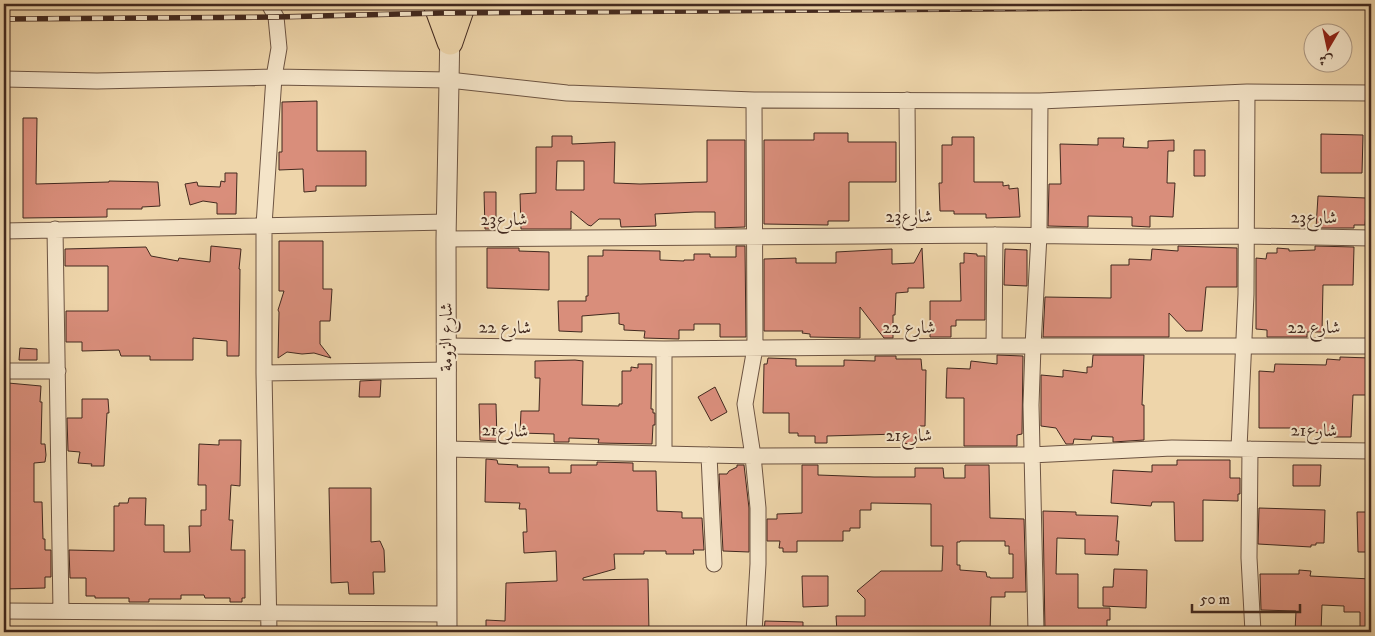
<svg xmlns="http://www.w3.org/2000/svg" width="1375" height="636" viewBox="0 0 1375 636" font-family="'IM FELL DW Pica',Amiri,serif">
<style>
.building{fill:#d98e7b;stroke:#42291f;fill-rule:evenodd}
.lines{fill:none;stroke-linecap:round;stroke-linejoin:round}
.minor-casing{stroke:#6d5442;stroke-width:17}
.tertiary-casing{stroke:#6d5442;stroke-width:21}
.trunk-casing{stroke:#42291f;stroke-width:27}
.minor{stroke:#f4e4c8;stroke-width:15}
.tertiary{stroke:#f4e4c8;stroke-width:19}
.trunk{stroke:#eed5aa;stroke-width:25}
.rail-casing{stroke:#42291f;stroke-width:5.5}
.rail{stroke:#f4e4c8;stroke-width:4;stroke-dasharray:11;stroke-linecap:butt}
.labels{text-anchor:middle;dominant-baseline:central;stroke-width:4;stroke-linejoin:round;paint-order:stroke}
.street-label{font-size:18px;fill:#42291f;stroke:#f4e4c8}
</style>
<rect width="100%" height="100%" fill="#eed5aa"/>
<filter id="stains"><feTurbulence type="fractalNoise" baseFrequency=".004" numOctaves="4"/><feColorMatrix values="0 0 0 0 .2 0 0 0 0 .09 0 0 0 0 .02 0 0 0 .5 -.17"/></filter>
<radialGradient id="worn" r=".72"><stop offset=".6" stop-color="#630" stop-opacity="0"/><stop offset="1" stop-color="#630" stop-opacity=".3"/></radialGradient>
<path class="building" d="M317 101V151H366V186H316V191L304 192 303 169 279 170V152H282V102Z
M23 118H37L36 184 109 182V181L158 182 160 206 142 207V209H107V217L23 218Z
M814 133H848V142H896V182H849V221H828V225L764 224V140H814Z
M1321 134 1363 135 1362 173H1321Z
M552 136H572V144L615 142 614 183 640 184 707 182V140H745V227L715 228V212H695L655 214 656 226 621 227 620 219H599L591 226 588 225 571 211V229H521L520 194 536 193V147H552ZM557 161H584V190H556Z
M952 137H974V182H1003V186L1009 185V189L1018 188 1020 217 986 218V214H954V211H940L939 183H942V145H952Z
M1098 138H1124L1123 147 1148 148V141L1174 140V151H1168L1167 183H1175L1173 217 1150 216V227L1132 226V217L1088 216V227L1048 226 1049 184H1061L1060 144 1098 145Z
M1194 150H1205V176H1194Z
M225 173H237L236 214H217V203L203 201 190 205 185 184 197 182 198 186 220 187 221 181 225 182Z
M484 192H496V229H485Z
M1318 196 1366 198V202H1371V212H1366L1365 225H1354V228H1316Z
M279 241H323V289H332L330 321H320V344L331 358 314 353 302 354 287 352 278 358 279 312 278 310 284 291H279Z
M211 246 241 249 239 269H240L239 356H227V341L193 338V360H150V356H121L119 350 82 351V342H66V311H108V266H65V249L146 247 151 256 178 261 179 258 210 262Z
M736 246H745L746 337H720V324H694V330H679V339L644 338 645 331 624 330V325L619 324V313L582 316V332L559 331 558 301H586V296H588V256H603V250L660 251V260L684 261V260H694V254H710V257H736Z
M1178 246 1237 248V287H1206L1202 331H1186L1169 313V337H1043L1045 297 1111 298V265H1129V259L1151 260 1152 249 1178 251Z
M1315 246 1354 247 1353 285H1323L1322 332H1307V337H1267V330L1256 329V258L1266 259 1267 253H1277V248L1289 249V251L1315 250Z
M487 248H519V251L549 252V290L487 288Z
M922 248 924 288H908V292L896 293 895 315H893V338H884L860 307V338L810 337V334L802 333 803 331H764V259L796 258V263H836V252L892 249V264L914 263Z
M1005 249 1027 250V286L1004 285Z
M964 253 977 254V256H985V320H956V326H951V337H930V301H961L960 263H964Z
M20 348 37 349V360H19Z
M997 355 1023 356 1022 434 1017 435V446H964V398H946L947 368 970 369 971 361 997 364Z
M1093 355H1144L1142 405H1144V440L1113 442V437L1092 436 1091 440 1074 439 1073 444H1066L1056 428 1041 426V375L1063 377V370L1087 373V367H1092Z
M875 356H896V359H921L922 370H926L925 426H920V441H916V444L900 443 899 434 827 436V443H815V436H798V433H789V413H763L764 364H767L768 358 796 359V366H844V360L875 361Z
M1340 357 1370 358 1369 395H1353L1351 437H1334V433L1293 432V428H1259V371L1274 372 1275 364 1326 365 1327 359 1340 360Z
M575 360 583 361 582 405 619 406V404H622V371H631V367L638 368V364H652L651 409H653V413H655V425H653L652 444 598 443 599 439 569 438V442H554V434L520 433 521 411H539L540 378H535V361Z
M381 380 380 397H359L360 381Z
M8 383 41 386 40 402H42L41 444H45L46 455 45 462 34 463V502H42L43 539H45V550H51V577H45V588L4 589V386H8Z
M715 387 727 412 711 421 698 397Z
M82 399H108L109 413H107L104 466H91L92 464 78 463 80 452 68 451 67 418H82Z
M479 404H496L497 441 480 440Z
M219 440H241L240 486 231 485 229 520H233L231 550H245V598H242V602H230V598H205L204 595H181V599H149V602H129V598H95V596H86V578H70L69 550 114 551V506H119V503H128L129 498H146L145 525H164V552H190L189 526H201V510H206V485H198L199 444 219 445Z
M486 459 497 460 498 464 518 465 517 467H549V473H571V465H597V462L633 463V471H656L657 511 682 512V518H702L704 550H693L694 554H666V551H644V554H614L615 569 583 578V580L648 579 649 632H486V620L505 621 506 583 557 581 556 551 524 553 523 532H527L526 509H519L520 503 485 502Z
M1177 460H1230V478H1240V494H1238V501L1203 500V541H1175L1174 502H1152L1151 506 1111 503 1113 470 1152 472V465H1177Z
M737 465H744L749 508V552L723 551 719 474H727L729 471 737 467Z
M802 465H818V475L874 477H915V468H943L944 478H965V465H989L990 518 1024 519 1026 592H1005V597H991L990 632H837L836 616H865V599L857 591 881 571H942L943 546H931V504L871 503V510H860V528H850V531H843V541H797V552H783V548H779L780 541H767V519H777V514L802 513ZM960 541H1005V546H1009V554H1013V578H990V577H987L986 572 960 570V565H957V542H960Z
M1293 465H1321L1320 486H1293Z
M329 488H371V542L380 541 384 550 385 572H373L374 594H349L348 582 331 583Z
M1259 508 1325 510 1324 543H1316V545H1311V547L1258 544Z
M1043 511 1076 512V515L1118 516 1116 541H1119L1118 555 1085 554V539L1057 538 1056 574H1078V608H1110V620H1107V632H1045Z
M1357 512H1371V552H1358Z
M1114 569 1147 570 1146 608 1103 606V587H1113Z
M1299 570 1311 571 1310 576 1371 579V632H1360V612H1344V606L1322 605 1321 632H1295L1296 611 1261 610 1260 574H1299Z
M802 576H828V606L803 607Z
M765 621 803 622V632H764Z"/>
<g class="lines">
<g class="minor-casing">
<path id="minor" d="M4 79 97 81 274 77 449 80 567 93 754 100 1040 101 1247 92 1371 93
M754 100 755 348 745 404 753 456 758 508V564L754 632
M907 100 908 235
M55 229 61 611
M4 231 447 222
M446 239 995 235 1151 237 1247 236 1371 238
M448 346 664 349 994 346H1371
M994 346 995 235
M664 349V454
M4 371H58
M264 373 448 370
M1239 448 1246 294 1247 92
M447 449 753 456 1031 455 1172 448 1371 451
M1250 449 1249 558 1253 632
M709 455 714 564
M4 611 447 614
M269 632 264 373V225L274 77 279 48 276 17 269 4
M1036 632 1031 405 1033 346 1039 235 1040 101"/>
</g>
<g class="tertiary-casing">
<path id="tertiary" d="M447 632 446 239 450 29"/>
</g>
<g class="trunk-casing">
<path id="trunk" d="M436 4 450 42
M450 42 463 4"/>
</g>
<use href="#minor" class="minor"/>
<use href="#tertiary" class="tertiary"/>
<use href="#trunk" class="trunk"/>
<g class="rail-casing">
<path id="rail" d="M4 19 276 17 441 13 1371 6"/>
</g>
<use href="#rail" class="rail"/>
</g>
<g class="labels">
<g class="street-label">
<text x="909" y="217">شارع23</text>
<text transform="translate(1314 218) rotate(1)">شارع23</text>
<text x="504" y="220">شارع23</text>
<text transform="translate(505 328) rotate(1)">شارع 22</text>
<text x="909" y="328">شارع 22</text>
<text x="1314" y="328">شارع 22</text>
<text transform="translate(447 337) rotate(-90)">شارع الزومة</text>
<text transform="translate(505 431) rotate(2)">شارع21</text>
<text transform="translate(1314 431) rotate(1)">شارع21</text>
<text x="909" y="436">شارع21</text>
</g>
</g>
<rect width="1375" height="636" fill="none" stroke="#eed5aa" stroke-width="20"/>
<rect x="5" y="5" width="1365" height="626" fill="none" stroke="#42291f" stroke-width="2.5"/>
<rect x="10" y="10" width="1355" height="616" fill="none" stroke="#42291f"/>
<g transform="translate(1328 48) rotate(189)"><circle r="24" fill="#f4e4c8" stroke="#ad9984"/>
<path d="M0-4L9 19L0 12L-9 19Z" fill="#8f2418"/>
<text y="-8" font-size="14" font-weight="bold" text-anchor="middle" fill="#42291f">ش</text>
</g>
<path d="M1192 604v8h108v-8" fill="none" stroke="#42291f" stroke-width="2.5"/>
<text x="1200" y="604" font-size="15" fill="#42291f" stroke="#f4e4c8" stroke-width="4" paint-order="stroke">50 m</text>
<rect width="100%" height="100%" filter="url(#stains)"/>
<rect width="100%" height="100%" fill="url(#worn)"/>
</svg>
